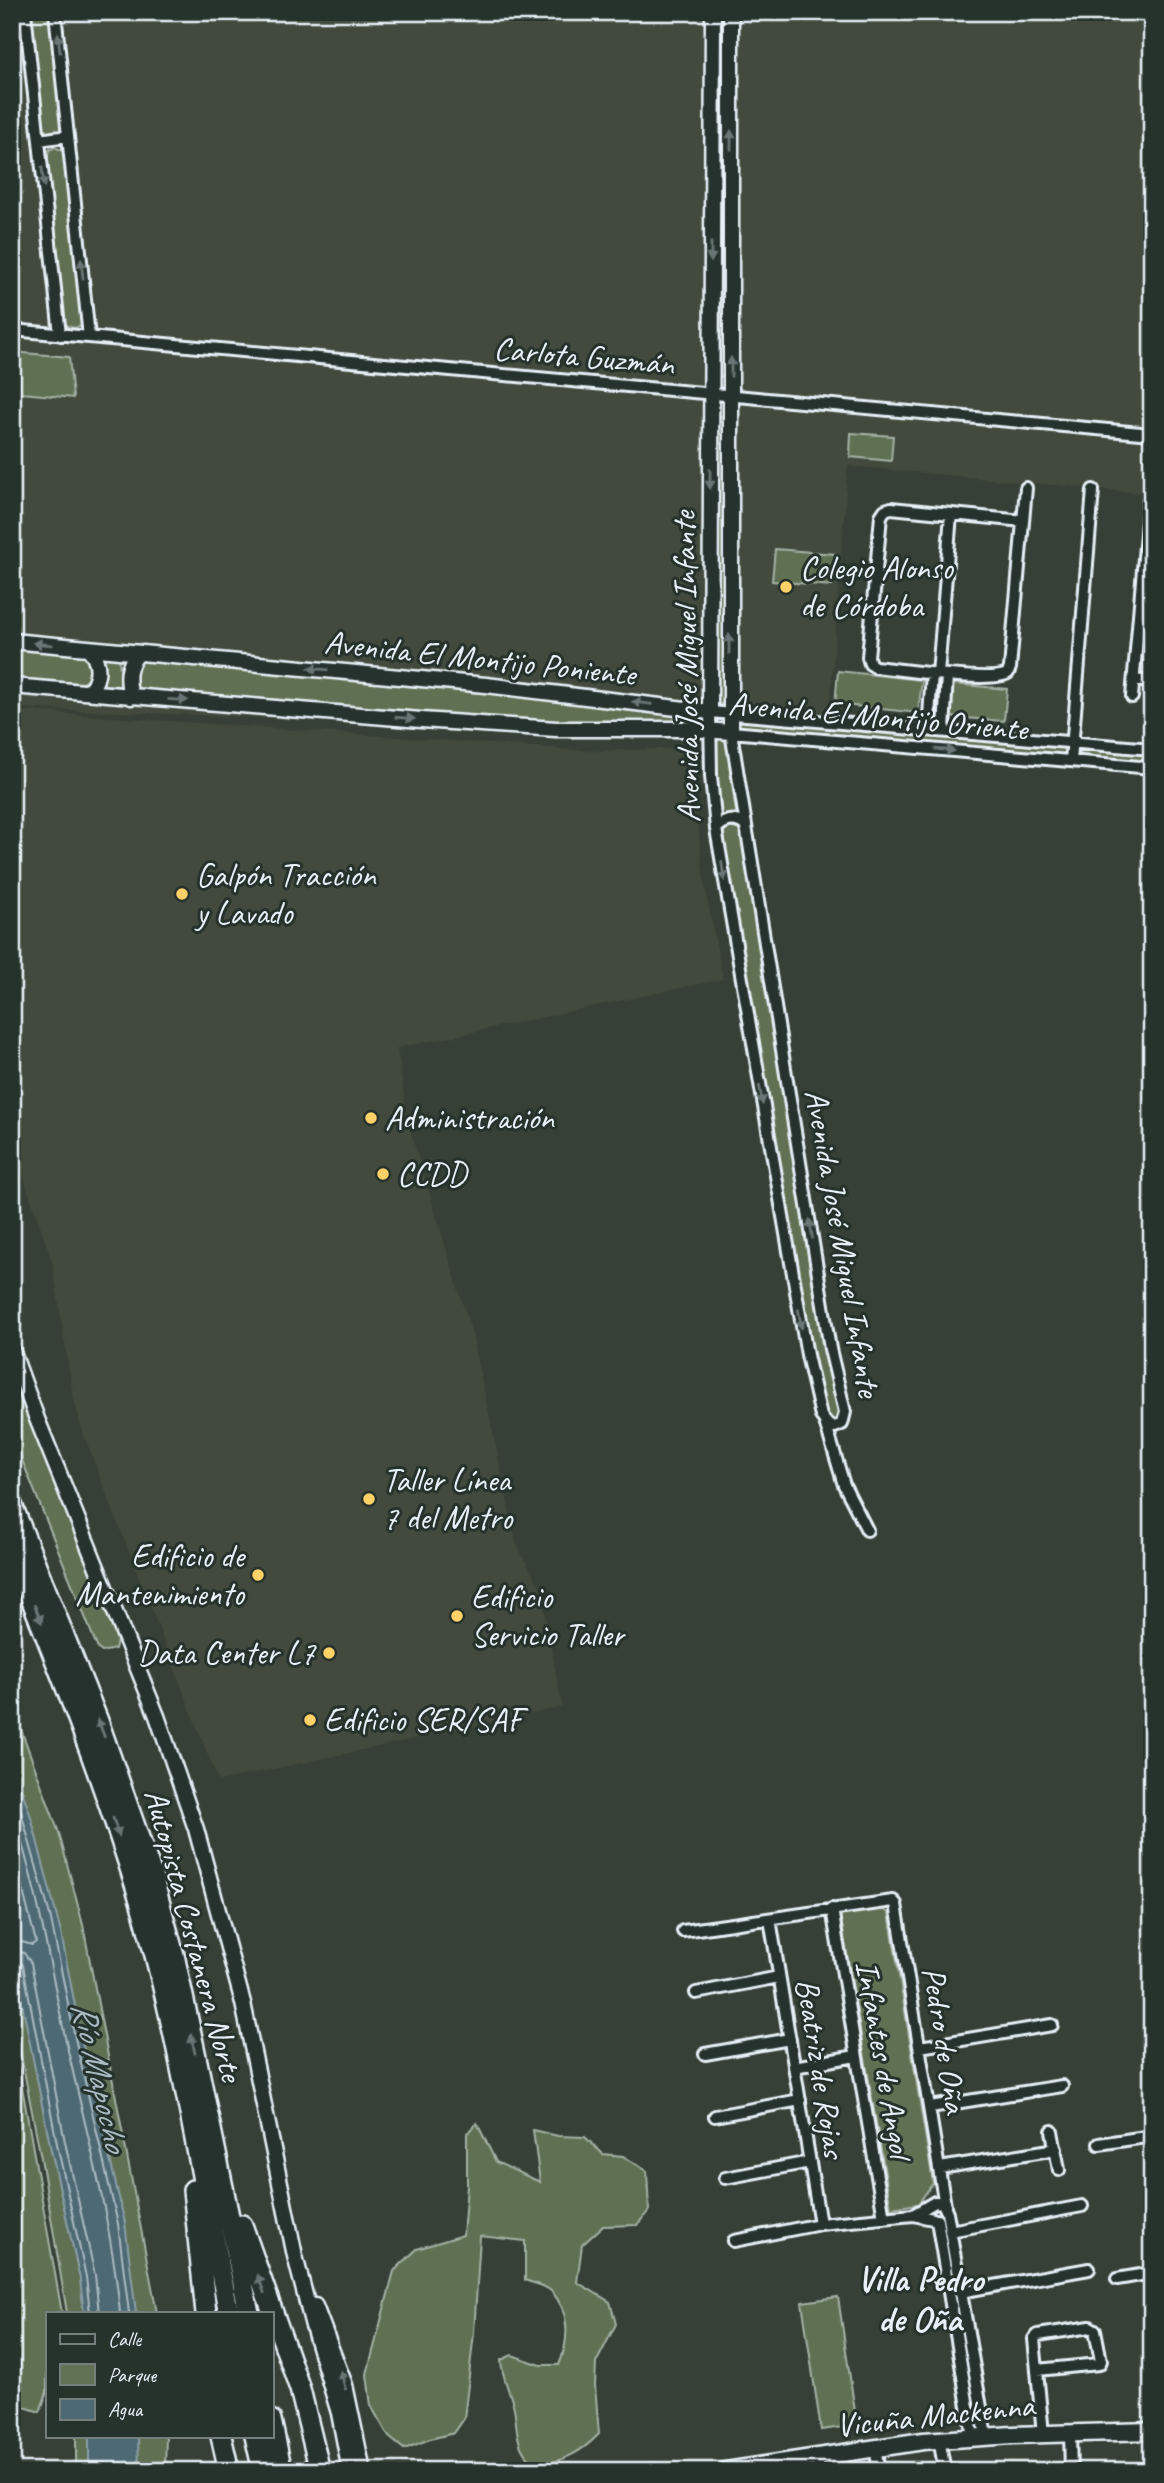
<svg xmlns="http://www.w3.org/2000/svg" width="1164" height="2483" viewBox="0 0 1164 2483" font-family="Caveat,sans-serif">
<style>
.built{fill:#434a3c}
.green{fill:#617153;stroke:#a4b1a6;stroke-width:2}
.water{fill:#4d6973;stroke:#8b9fa8;stroke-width:2}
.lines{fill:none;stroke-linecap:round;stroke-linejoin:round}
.shore{stroke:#aabbc3;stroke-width:2}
.minor-casing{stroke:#e8f1f8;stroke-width:16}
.tertiary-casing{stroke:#e8f1f8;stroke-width:19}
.secondary-casing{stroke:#e8f1f8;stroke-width:21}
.motorway-casing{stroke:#e8f1f8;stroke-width:24}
.minor{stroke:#26332d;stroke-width:10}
.tertiary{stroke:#26332d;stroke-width:14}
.secondary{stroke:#26332d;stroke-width:16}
.motorway{stroke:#26332d;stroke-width:19}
.oneway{fill:#6a7674}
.poi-dot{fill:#ffd166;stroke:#26332d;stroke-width:2.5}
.labels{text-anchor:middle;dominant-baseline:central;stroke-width:6;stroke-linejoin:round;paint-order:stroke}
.street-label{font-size:33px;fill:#e8f1f8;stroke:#26332d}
.poi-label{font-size:33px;fill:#e8f1f8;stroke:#26332d;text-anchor:start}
.water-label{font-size:35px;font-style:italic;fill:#aabbc3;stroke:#26332d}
.neighbourhood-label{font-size:35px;font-weight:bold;fill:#e8f1f8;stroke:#26332d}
</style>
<rect width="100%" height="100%" fill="#374036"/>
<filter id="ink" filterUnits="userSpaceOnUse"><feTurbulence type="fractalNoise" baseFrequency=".0143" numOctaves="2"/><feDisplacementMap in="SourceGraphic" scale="14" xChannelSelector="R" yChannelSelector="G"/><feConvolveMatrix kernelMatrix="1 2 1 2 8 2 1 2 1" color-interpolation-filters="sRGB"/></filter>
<g filter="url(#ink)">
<path class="built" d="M12 12H1152V494L848 466 829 717 734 708 732 735 12 708Z
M12 710 591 751 690 748 704 883 723 979 397 1048 408 1123 472 1334 517 1546 540 1587 562 1707 218 1781 83 1433 73 1396 52 1261 12 1143Z
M1008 2459 1039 2460V2471H1008Z"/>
<path class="green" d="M30 12H50L63 127 60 133 50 135 43 130Z
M717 12H727L726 206 717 207Z
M55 147 65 152 83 322 80 326 74 328 67 326 64 320 47 157 49 150Z
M717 224H727L726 373 723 377 718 376Z
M12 352 69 357 73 398 12 392Z
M720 416 724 417 725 700 721 704H717L716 420Z
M851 433 893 436 891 461 850 457Z
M775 549 835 554 832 586 772 581Z
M12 645 86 652 88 655 90 676 84 683 12 679Z
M102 655 119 657 121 686 104 685Z
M148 660 702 715 704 722 701 726 574 724 139 691 134 683 137 662Z
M838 671 922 680 918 713 835 704Z
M953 684 1007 689 1004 721 951 717Z
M737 719 1061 746 1066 752 1061 756 739 728Z
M720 738 727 742 736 813 720 816 713 743Z
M1089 749 1152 754V765L1083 759 1080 756 1081 750Z
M732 824 740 828 830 1378 840 1414 838 1419 833 1421 827 1413 813 1360 723 835 725 827Z
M12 1375 117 1640 115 1649 102 1652 98 1649 12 1435Z
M12 1705 59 1833 83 1925 157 2313H67L41 2158 12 2009Z
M882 1909 889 1913 933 2183 918 2204 891 2208 840 1914Z
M12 2030 62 2313H47V2392L40 2412 12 2403Z
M477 2123 496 2162 540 2182 533 2130 558 2136 585 2137 603 2154 623 2156 647 2171 649 2211 637 2225 603 2226 582 2245 577 2282 610 2302 616 2324 596 2363 595 2385 599 2434C581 2453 564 2460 539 2466 515 2453 518 2432 514 2408 510 2391 502 2378 501 2360L512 2355 541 2365H559C569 2341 571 2312 551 2291 545 2285 532 2283 525 2280V2241L480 2236 474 2333 464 2419 454 2433 430 2439 404 2449 389 2437 371 2406 367 2374 394 2271 417 2249 463 2235 467 2186V2134Z
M838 2297 857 2425 821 2430 802 2302Z
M76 2436H166L165 2471H76Z"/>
<path class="water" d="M12 1761 31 1817 61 1933 81 2037 125 2223 136 2313H84L80 2279 50 2145 12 1952Z
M89 2436H138L139 2471H89Z"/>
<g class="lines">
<path class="shore" d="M12 1780 50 1915 75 2038 118 2224 129 2313
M12 1812C38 1888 50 1968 67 2046 87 2135 112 2223 120 2313
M12 1848 36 1942 32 1945 12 1939
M12 1949 24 1953 31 1963 65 2142 95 2275 99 2313
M12 1958 19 1959 23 1965 57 2144 86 2277 90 2313"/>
<g class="minor-casing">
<path id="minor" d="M25 12 60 335
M55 12 89 337
M39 140 68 136
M12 330 1152 434
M1023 521 891 508 885 510 881 516 868 657 870 664 875 667C897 669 995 684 1008 673L1010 668 1026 488
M938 674 951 514
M1134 680 1152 682
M1132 697 1149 499
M928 730 932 673
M944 731 947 675
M1152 749 710 712 711 776 716 829 807 1355 821 1416 829 1426 835 1427 842 1424 845 1412 830 1349 731 732 1152 768
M1071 761 1093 490
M716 829C725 819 736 818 746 826
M825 1422 844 1485 867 1530
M832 1909 884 2218
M770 1919 820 2224
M683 1931 893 1901 896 1904 945 2206
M696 1993 779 1977
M920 2047 1052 2025
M705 2054 790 2039
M794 2067 856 2056
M930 2107 1062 2086
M715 2116 800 2100
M1052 2131 1059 2170
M1099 2144 1152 2136
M940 2168 1056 2149
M725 2178 810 2162
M947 2212 986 2436
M913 2215 935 2202 943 2203 946 2210
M937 2220 973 2437
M950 2231 1082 2206
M734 2241 820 2224 913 2215 933 2219
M1117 2279 1152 2273
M960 2292 1089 2269
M1037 2370 1099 2364 1101 2361 1095 2330 1090 2327 1038 2335 1034 2339 1043 2434
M1070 2433 1071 2471
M939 2439 945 2471
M875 2447 879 2471
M817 2457 819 2471"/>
</g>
<g class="tertiary-casing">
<path id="tertiary" d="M12 641 486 685 710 712 713 12
M88 648C101 662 100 678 89 692
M12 686 421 720 556 729H691L731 732V12
M131 697C127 680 126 665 139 653
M12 1350 37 1419 157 1716 196 1829 243 2003 295 2256 313 2326 339 2413 350 2471
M315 2306 345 2385 363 2471"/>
</g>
<g class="secondary-casing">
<path id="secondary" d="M726 2471 923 2441 1013 2435 1152 2431"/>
</g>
<g class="motorway-casing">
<path id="motorway" d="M12 1505 98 1721 151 1872 174 1955 195 2052 249 2313
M12 1551C56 1660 100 1771 135 1884 178 2024 199 2170 229 2313
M193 2190 206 2313
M242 2225 300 2389 320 2471
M271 2420 282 2471
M221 2436 229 2471
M255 2436 263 2471"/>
</g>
<use href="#minor" class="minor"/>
<use href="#tertiary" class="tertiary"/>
<use href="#secondary" class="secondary"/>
<use href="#motorway" class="motorway"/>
</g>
<defs><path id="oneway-solid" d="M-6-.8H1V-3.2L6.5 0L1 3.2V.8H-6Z" transform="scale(1.75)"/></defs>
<g class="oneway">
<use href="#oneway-solid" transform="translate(59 43) rotate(-96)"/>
<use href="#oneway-solid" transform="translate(731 140) rotate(-90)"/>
<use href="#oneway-solid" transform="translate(43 177) rotate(84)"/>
<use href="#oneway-solid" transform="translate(711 252) rotate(90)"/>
<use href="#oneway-solid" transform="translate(82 269) rotate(-96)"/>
<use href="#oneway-solid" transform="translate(731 367) rotate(-90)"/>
<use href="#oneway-solid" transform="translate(710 479) rotate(90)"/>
<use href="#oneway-solid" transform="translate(43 644) rotate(-174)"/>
<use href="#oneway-solid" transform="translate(729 644) rotate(-90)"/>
<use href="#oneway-solid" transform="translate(318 669) rotate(-175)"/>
<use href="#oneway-solid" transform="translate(178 700) rotate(3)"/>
<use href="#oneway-solid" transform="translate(642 703) rotate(-173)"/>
<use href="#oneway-solid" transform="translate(405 718) rotate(5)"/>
<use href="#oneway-solid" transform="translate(945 750) rotate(5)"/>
<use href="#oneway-solid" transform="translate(723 871) rotate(81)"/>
<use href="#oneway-solid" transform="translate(761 1095) rotate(80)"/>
<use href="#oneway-solid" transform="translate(811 1229) rotate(-99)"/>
<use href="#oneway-solid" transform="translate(800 1319) rotate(80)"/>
<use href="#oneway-solid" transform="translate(38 1614) rotate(68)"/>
<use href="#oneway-solid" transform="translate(101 1728) rotate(-111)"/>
<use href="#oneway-solid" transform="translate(116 1827) rotate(72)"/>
<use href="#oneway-solid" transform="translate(193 2044) rotate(-102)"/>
<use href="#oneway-solid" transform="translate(261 2284) rotate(-110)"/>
<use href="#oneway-solid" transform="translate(343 2380) rotate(-105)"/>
</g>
</g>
<g class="poi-dot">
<circle cx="786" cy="587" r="7"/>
<circle cx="182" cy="894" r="7"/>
<circle cx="371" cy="1118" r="7"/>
<circle cx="383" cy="1174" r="7"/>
<circle cx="369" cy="1499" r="7"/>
<circle cx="258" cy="1575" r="7"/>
<circle cx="457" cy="1616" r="7"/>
<circle cx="329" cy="1653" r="7"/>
<circle cx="310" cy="1720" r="7"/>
</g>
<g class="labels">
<g class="street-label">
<text transform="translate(584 356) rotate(5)">Carlota Guzmán</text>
<text transform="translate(480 658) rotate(6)">Avenida El Montijo Poniente</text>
<text transform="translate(686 667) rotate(-91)">Avenida José Miguel Infante</text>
<text transform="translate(878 716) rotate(5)">Avenida El Montijo Oriente</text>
<text transform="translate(843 1243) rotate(80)">Avenida José Miguel Infante</text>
<text transform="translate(194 1935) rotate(75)">Autopista Costanera Norte</text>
<text transform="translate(945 2040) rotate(81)">Pedro de Oña</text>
<text transform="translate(884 2059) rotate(80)">Infantes de Angol</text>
<text transform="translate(821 2068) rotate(81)">Beatriz de Rojas</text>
<text transform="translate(935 2415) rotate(-6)">Vicuña Mackenna</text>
</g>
<g class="poi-label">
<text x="800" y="568">Colegio Alonso<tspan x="800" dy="38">de Córdoba</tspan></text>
<text x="196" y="875">Galpón Tracción<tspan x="196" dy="38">y Lavado</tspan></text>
<text x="385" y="1118">Administración</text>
<text x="397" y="1174">CCDD</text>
<text x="383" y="1480">Taller Línea<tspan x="383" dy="38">7 del Metro</tspan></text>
<text x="244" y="1556" text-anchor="end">Edificio de<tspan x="244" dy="38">Mantenimiento</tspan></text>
<text x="471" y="1597">Edificio<tspan x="471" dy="38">Servicio Taller</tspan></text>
<text x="315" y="1653" text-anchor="end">Data Center L7</text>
<text x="324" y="1720">Edificio SER/SAF</text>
</g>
<g class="water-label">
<text transform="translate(100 2076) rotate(77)">Río Mapocho</text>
</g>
<g class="neighbourhood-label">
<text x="920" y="2279">Villa Pedro<tspan x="920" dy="40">de Oña</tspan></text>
</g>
</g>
<rect width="1164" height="2483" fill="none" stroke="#26332d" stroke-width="42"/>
<rect x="21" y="21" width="1122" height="2441" fill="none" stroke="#e8f1f8" stroke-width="2.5" filter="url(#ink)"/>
<rect x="46" y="2312" width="228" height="126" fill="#26332d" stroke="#747f7e" stroke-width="2"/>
<rect x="60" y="2334" width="35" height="10" fill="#26332d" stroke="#747f7e" stroke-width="2"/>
<text x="108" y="2346" font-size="21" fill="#e8f1f8">Calle</text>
<rect x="60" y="2364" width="35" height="21" fill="#617153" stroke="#747f7e" stroke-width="2"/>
<text x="108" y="2382" font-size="21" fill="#e8f1f8">Parque</text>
<rect x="60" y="2399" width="35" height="21" fill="#4d6973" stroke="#747f7e" stroke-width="2"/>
<text x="108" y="2416" font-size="21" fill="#e8f1f8">Agua</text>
</svg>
